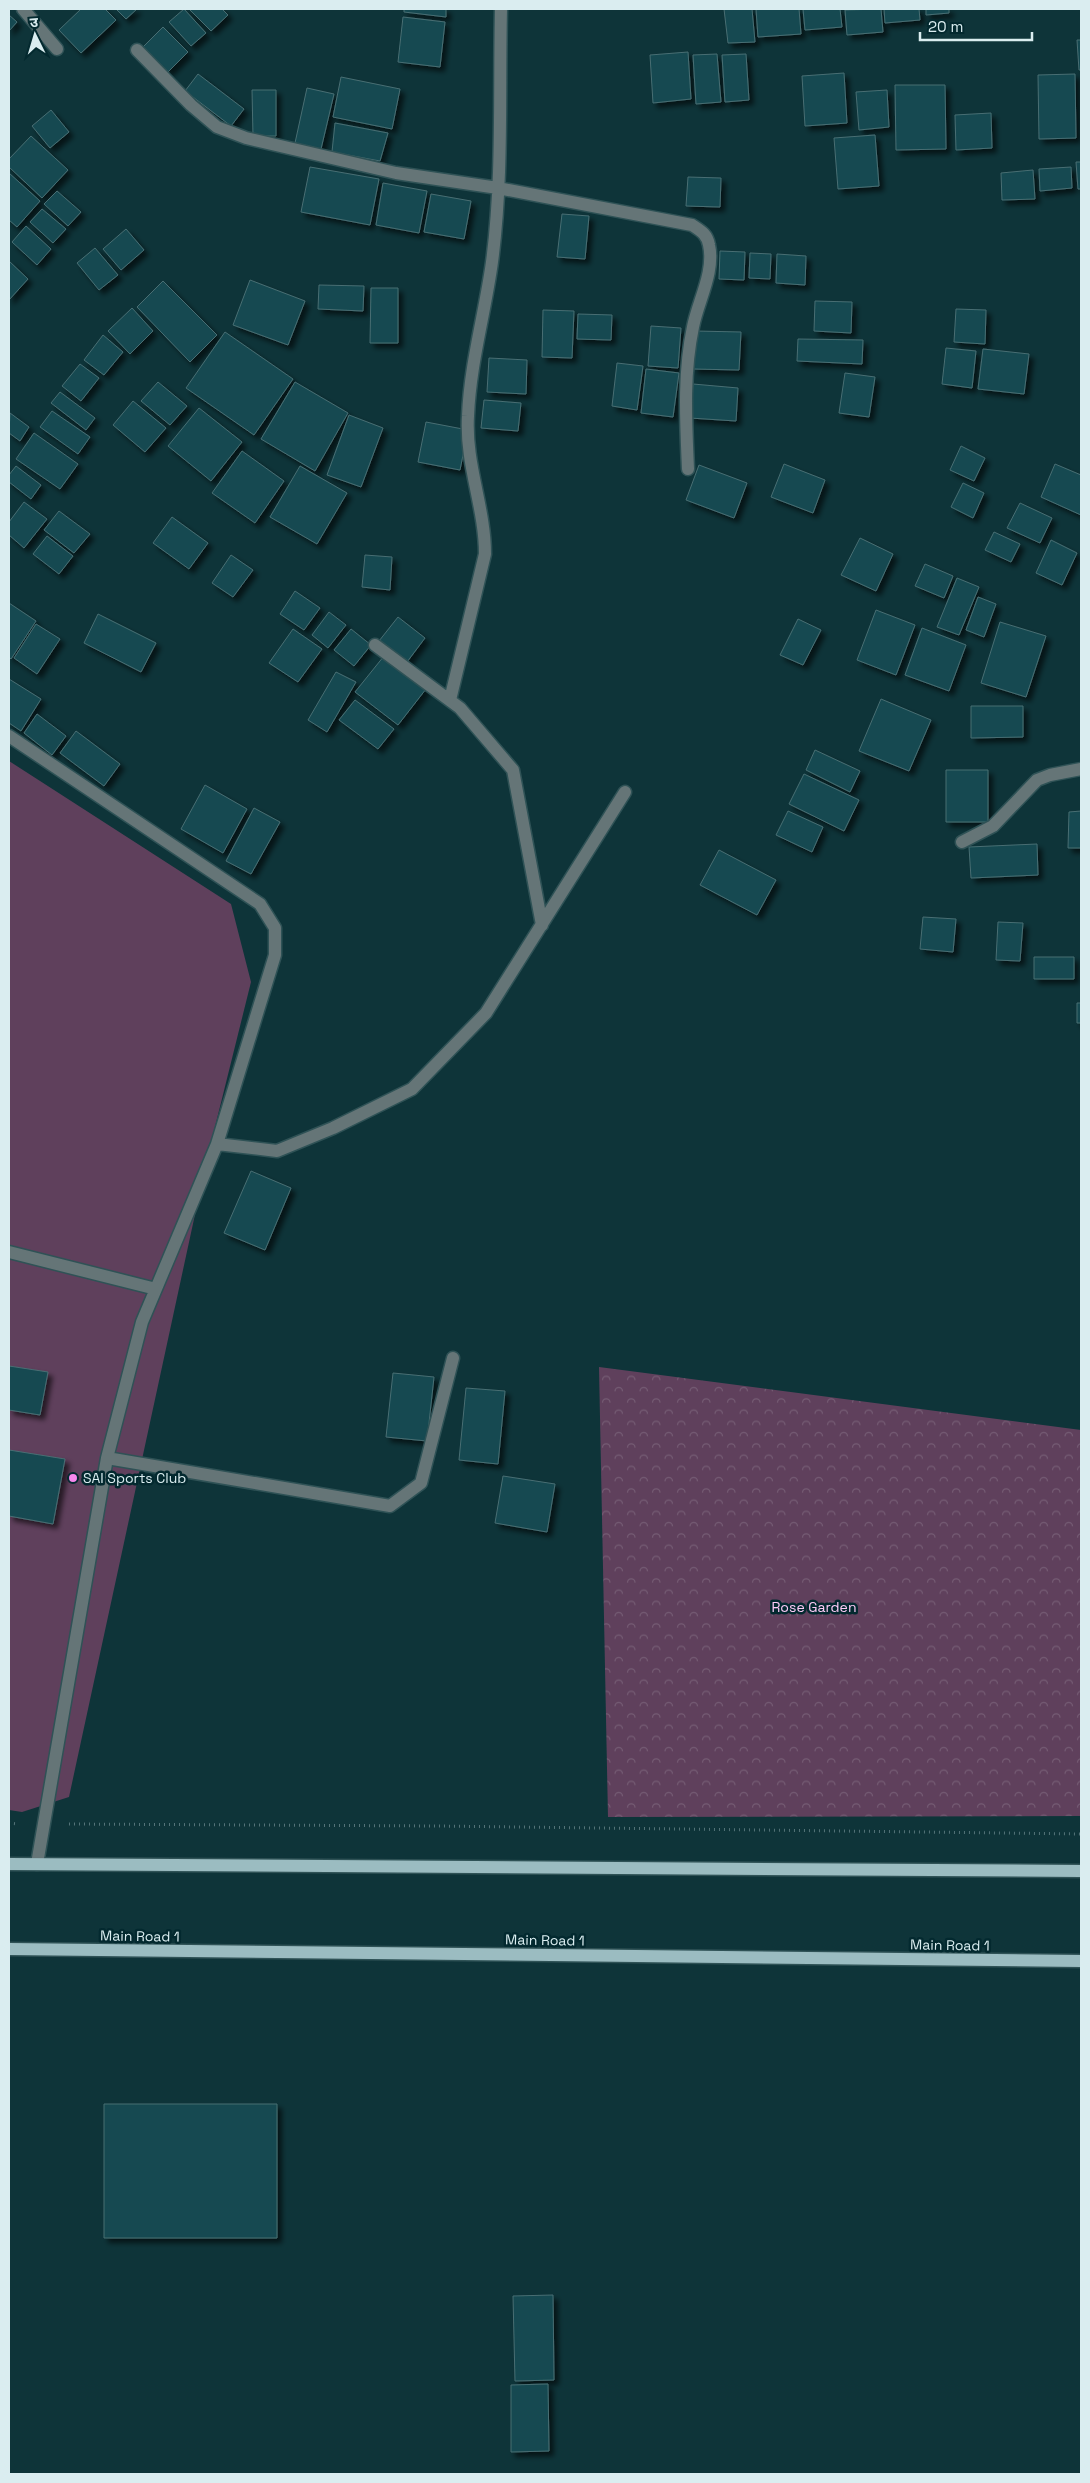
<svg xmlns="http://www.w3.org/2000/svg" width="1090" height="2483" viewBox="0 0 1090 2483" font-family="'Space Grotesk','Noto Sans Devanagari',sans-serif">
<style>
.park{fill:url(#park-crowns)}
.pitch{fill:#5f405c}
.building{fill:#144a51;stroke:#496e73;filter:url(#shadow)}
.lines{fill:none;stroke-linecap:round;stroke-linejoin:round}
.minor-casing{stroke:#2f5256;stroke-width:15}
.major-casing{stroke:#2f5256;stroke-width:15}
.path{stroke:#547378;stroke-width:3;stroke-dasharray:1 4;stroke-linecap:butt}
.minor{stroke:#657577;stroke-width:12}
.major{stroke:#9bbcc1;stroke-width:12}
.poi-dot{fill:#f688ed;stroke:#03292f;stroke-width:2}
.labels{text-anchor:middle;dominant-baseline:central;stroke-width:5;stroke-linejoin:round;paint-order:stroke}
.poi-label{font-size:14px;fill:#daedf0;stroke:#03292f;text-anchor:start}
.park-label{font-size:14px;fill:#fdcbf7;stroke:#03292f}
.street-label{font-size:14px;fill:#daedf0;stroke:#03292f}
</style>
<defs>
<pattern id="park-crowns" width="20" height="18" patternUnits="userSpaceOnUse" patternTransform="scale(1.25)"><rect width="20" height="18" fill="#5f405c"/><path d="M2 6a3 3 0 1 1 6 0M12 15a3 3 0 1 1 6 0" fill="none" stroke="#755c74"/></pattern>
<filter id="shadow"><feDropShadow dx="4.5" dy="4.5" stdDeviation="2.5" flood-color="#0009"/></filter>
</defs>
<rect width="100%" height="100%" fill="#0e3439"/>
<path class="park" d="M599 1367 1081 1430V1816L608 1817Z"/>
<path class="pitch" d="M9 761 231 904 251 982 207 1159 69 1797 22 1812 9 1810Z"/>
<path class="building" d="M81 9H105L116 20 81 53 59 30Z
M116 9H137L126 19Z
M184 9 206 33 191 46 169 22Z
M189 9H222L228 15 211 31Z
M404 9H446V17L404 12Z
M724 9H752L755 42 728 43Z
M756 9H799L801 34 758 37Z
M803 9H840L842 27 805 30Z
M881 9 883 32 847 35 845 10Z
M884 9H919L920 20 885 23Z
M926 9H949V13L926 15Z
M9 15 17 22 9 31Z
M403 17 445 22 440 67 398 62Z
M163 27 188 52 168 72 143 47Z
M1077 40H1081V70H1079Z
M688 52 691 99 653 103 650 55Z
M717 54 721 102 696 104 693 55Z
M746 54 749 100 725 102 722 55Z
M844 73 847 123 805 126 802 76Z
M198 74 244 109 231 126 185 91Z
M1075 74 1076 138 1039 139 1038 75Z
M341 77 400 89 392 129 333 117Z
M895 85H945L946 149 896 150Z
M307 88 334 94 321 149 295 143Z
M252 90H276V136H253Z
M887 90 889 127 859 130 856 92Z
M51 110 69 132 50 148 32 126Z
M991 113 992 148 956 150 955 115Z
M335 123 388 133 380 161 332 152Z
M875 135 879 186 838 189 834 138Z
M31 136 68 170 42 198 9 167V159Z
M1076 162H1081V189H1078Z
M310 167 379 179 370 225 301 212Z
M1071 167 1072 188 1040 191 1039 169Z
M1033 170 1035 199 1002 200 1001 173Z
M9 173 40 201 17 227 9 220Z
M688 177 721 178 720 207 686 206Z
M383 183 427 191 419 233 376 225Z
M57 191 81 212 68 226 44 204Z
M431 194 471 201 464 239 424 232Z
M42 209 66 229 53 243 30 222Z
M562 214 589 216 585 259 557 257Z
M26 226 51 249 37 265 12 242Z
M126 229 144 250 121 270 103 249Z
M95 248 118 275 99 290 77 263Z
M720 251 745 252 744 280 719 279Z
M750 253 771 254 770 279 749 278Z
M777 254 806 256 805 285 776 283Z
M9 261 28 279 9 300Z
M250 280 305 301 288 345 233 325Z
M163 281 217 335 190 362 137 307Z
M319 285 364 286 363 311 318 309Z
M371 288H398V343H370Z
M815 301 852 302 851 333 814 331Z
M132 308 153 331 130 354 108 331Z
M956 309 986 310 985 344 954 342Z
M543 310 574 311 572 358 542 357Z
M578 314 612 315 611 340 577 339Z
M651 326 681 328 678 368 648 366Z
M695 331 741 332 739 370 693 369Z
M225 332 293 379 254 435 186 388Z
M103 335 123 352 104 375 84 360Z
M798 339 863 340 862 364 797 361Z
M946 348 976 351 972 388 942 384Z
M983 349 1029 354 1024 394 978 389Z
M489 358 527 360 526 394 487 392Z
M617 363 643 366 637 410 612 406Z
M80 364 99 378 81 401 62 386Z
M646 369 679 373 673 417 641 413Z
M845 373 875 377 869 417 839 413Z
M158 382 187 406 170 425 141 401Z
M295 382 348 413 315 471 261 439Z
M693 384 738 388 736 421 690 418Z
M60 392 95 418 86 430 51 403Z
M484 400 521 403 518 431 481 428Z
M133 401 166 428 145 452 113 425Z
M199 408 242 442 211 481 168 446Z
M52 411 90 437 78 454 40 427Z
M10 413 29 427 20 441 9 433Z
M349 415 383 428 361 487 327 475Z
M426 422 468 430 460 470 418 462Z
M34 433 78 464 60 489 16 459Z
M961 446 985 458 974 481 950 470Z
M242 451 284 481 255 523 212 493Z
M784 464 825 480 813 513 771 497Z
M1055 464 1081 475V515L1041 497Z
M699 465 747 483 734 518 686 500Z
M16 466 41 485 31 499 9 482V475Z
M300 466 347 493 317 544 270 517Z
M963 483 984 493 973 518 951 507Z
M24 502 47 519 24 548 9 535V522Z
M1020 503 1052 518 1040 543 1007 528Z
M59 511 90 534 74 553 44 530Z
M172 517 208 543 189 569 153 543Z
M994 532 1020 544 1011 562 985 550Z
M47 536 73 556 59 574 33 554Z
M860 538 893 554 876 591 841 575Z
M1051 540 1077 553 1062 585 1036 573Z
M231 555 253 570 233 597 212 583Z
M365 555 392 557 390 590 362 587Z
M925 564 953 576 944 598 915 586Z
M957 578 979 587 959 635 937 627Z
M295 591 320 608 304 630 280 614Z
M978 597 996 604 984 637 966 630Z
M9 603 36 621 11 659 9 657Z
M876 610 915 625 896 675 857 660Z
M329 612 346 625 328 648 312 635Z
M98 614 156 643 141 672 84 643Z
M398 617 425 638 407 662 379 641Z
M798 619 821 630 803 665 780 655Z
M1000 622 1046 636 1026 697 981 683Z
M36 624 60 639 37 674 14 658Z
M922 628 966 645 949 691 905 675Z
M293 629 322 649 298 682 269 663Z
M351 629 371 645 354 666 334 650Z
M384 656 426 689 398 725 355 692Z
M336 672 356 682 327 732 308 720Z
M9 679 41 699 21 731 9 723Z
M881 699 931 720 909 771 859 751Z
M355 700 394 729 378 749 339 720Z
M971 706H1023V737L971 738Z
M37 714 66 736 52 755 24 733Z
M76 731 120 764 104 786 60 753Z
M815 750 860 771 850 792 806 770Z
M946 770H988V822H946Z
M804 774 859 800 844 831 789 804Z
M205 785 247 809 223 853 181 829Z
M254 808 280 822 251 874 226 861Z
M788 811 823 827 812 852 776 835Z
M1081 811V848H1068L1069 812Z
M1037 844 1038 875 971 878 969 847Z
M719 850 776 880 757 915 700 885Z
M923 917 956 919 953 952 920 949Z
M998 922 1023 923 1020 961 996 960Z
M1034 957H1074V979H1034Z
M1077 1003H1081V1023H1077Z
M251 1171 291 1188 265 1250 224 1233Z
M9 1366 48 1372 40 1415 9 1410Z
M393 1373 434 1377 427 1441 386 1437Z
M466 1388 505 1391 498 1464 459 1460Z
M9 1450 65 1459 53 1524 9 1516Z
M503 1476 555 1484 547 1532 495 1523Z
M104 2104H277V2238H104Z
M553 2295 554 2380 515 2381 513 2296Z
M548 2384 549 2451 511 2452V2385Z"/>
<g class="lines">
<g class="minor-casing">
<path id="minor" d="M23 9 57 49
M137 50 191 105 217 127 246 138 396 173 498 188 692 225C701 231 707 234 709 245 715 272 698 301 693 327 683 374 686 422 688 469
M375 645 460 708 513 770 542 925
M450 700 485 554C485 507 465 464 468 416 470 364 485 313 492 262 503 179 499 93 501 9
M9 736 260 904 275 928V955L217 1144 142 1322 107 1458 37 1864
M962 842 993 826 1037 780 1050 775 1081 769
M217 1144 277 1151 333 1128 412 1089 486 1013 625 792
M9 1252 156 1289
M107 1458 390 1506 421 1483 453 1358"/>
</g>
<g class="major-casing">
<path id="major" d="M9 1864 1081 1871
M9 1949 1081 1961"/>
</g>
<path class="path" d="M9 1823 18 1824
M69 1824 438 1826 1081 1834"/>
<use href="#minor" class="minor"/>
<use href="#major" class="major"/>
</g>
<circle class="poi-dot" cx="73" cy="1478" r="5"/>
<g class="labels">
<g class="poi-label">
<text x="83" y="1478">SAI Sports Club</text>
</g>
<g class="park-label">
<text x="814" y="1607">Rose Garden</text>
</g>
<g class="street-label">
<text transform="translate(140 1936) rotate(1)">Main Road 1</text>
<text transform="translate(545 1940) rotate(1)">Main Road 1</text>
<text transform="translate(950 1945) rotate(1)">Main Road 1</text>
</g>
</g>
<rect width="1090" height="2483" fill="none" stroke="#daedf0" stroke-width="20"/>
<g transform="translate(35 35) rotate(355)" stroke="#03292f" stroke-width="4" paint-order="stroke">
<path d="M0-4L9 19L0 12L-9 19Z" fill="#daedf0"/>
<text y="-8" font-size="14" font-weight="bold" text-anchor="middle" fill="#daedf0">उ</text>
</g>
<path d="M920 32v8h112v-8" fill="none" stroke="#daedf0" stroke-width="2.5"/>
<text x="928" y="32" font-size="15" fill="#daedf0" stroke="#03292f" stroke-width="4" paint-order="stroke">20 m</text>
</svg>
